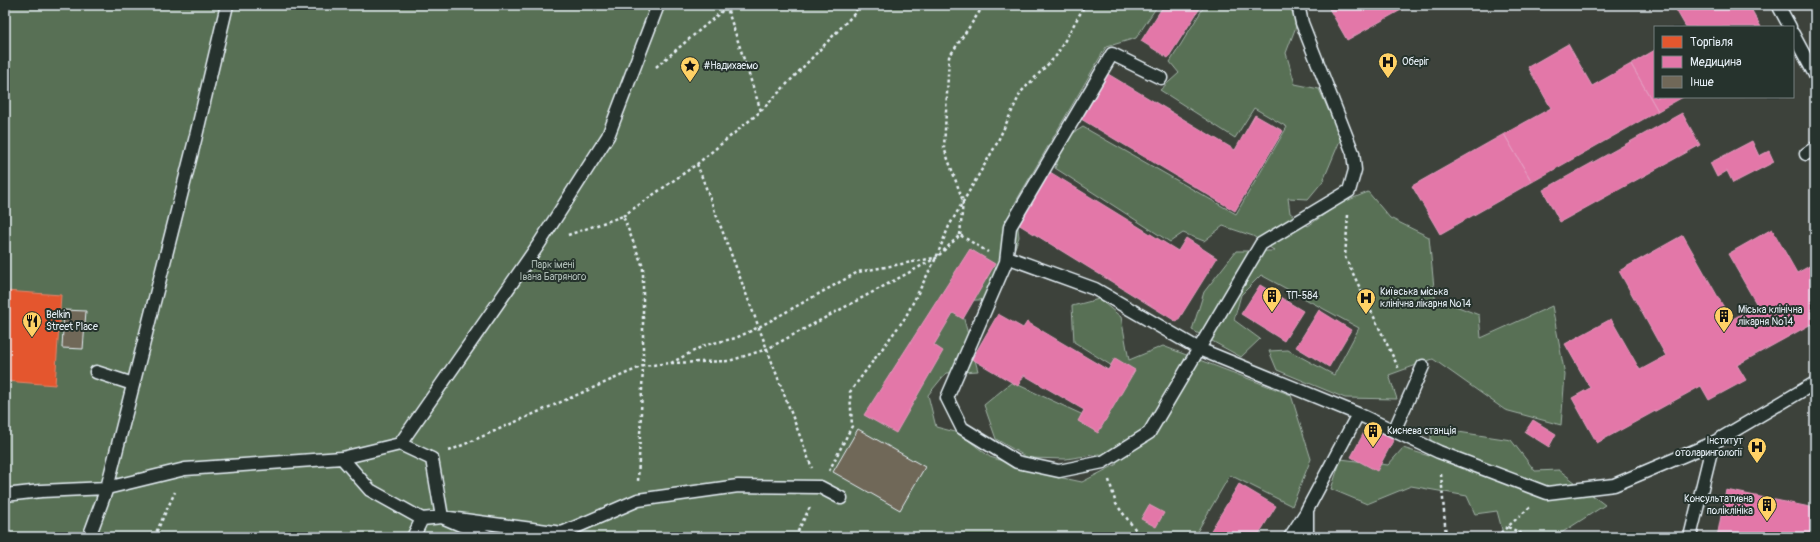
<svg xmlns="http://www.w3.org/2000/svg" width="1820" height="542" viewBox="0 0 1820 542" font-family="Pangolin,sans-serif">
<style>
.built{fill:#3c433a;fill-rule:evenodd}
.green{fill:#597055;stroke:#a0b0a6}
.shops{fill:#e4572e;stroke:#e5856b}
.health{fill:#e377a8;stroke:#e49cc0}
.building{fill:#706858;stroke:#e8f1f8}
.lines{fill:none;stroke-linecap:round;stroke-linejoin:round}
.service-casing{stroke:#e8f1f8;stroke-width:15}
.path{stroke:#e8f1f8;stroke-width:2.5;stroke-dasharray:3 3;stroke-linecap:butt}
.service{stroke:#26332d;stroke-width:12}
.labels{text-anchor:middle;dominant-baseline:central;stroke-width:4;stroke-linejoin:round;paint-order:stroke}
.poi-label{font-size:10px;fill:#e8f1f8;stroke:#26332d;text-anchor:start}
.park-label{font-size:10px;fill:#afbdb7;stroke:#26332d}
</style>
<rect width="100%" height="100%" fill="#26332d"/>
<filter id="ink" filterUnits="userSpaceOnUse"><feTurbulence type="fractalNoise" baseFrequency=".025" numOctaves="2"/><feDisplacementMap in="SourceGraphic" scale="8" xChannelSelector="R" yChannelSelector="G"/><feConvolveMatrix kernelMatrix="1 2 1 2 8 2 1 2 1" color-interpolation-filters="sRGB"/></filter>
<g filter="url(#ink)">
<path class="built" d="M1101 5H1815V537H1077L864 415ZM1655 27H1793V97H1655Z"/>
<path class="green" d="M5 5H1158L1136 38 1106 47 1015 203 1019 237 996 299 959 301 978 371 946 373 928 395 936 427 959 433 990 457 1044 474 1082 482 1117 464 1099 454 1066 459 1028 458 996 439 984 405 1012 382 1094 420 1120 371 1074 342 1072 306 1099 299 1121 317 1129 360 1163 346 1291 395 1311 459 1292 506 1230 475 1194 537H5Z
M1205 5H1291L1297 24 1286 53 1295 84 1319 89 1341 138 1323 181 1308 199 1288 198 1290 213 1308 226 1339 204 1368 192 1390 218 1429 237 1435 298 1479 315 1481 338 1552 306 1565 375 1561 425 1505 410 1433 359 1389 375 1397 399 1345 398 1277 370 1269 351 1288 350 1334 375 1359 328 1261 275 1241 295 1234 320 1260 339 1241 357 1192 330 1204 292 1236 251H1275L1253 236 1223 226 1204 241 1183 233 1170 242 1055 168 1067 137 1083 127 1236 214 1287 127 1254 108 1235 138 1160 90 1179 73 1170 62Z
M1432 428 1511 440 1535 471 1559 470 1605 505 1555 537H1504L1497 511 1475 514 1467 496 1411 486 1367 504 1331 489 1341 459 1388 465 1403 448 1429 456Z"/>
<path class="shops" d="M5 291 61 295 55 385 5 381Z"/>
<path class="health" d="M1164 5H1202L1168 58 1141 41Z
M1327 5H1410L1347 40Z
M1680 5H1749L1761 27H1686L1675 8Z
M1568 44 1592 86 1631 64 1658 111 1532 182 1504 134 1551 108 1528 67Z
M1655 50V97H1683L1658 111 1631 64Z
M1108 74 1235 150 1255 115 1283 131 1235 211 1081 119Z
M1682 113 1700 145 1560 222 1543 190Z
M1504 134 1532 182 1440 234 1412 186Z
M1752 141 1759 156 1769 151 1774 162 1733 183 1727 171 1717 177 1710 163Z
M1050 172 1178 251 1186 238 1217 258 1177 322 1018 224Z
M1772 229 1797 273 1815 263V322L1737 365 1746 380 1709 400 1701 386 1597 443 1572 398 1590 388 1565 344 1611 319 1640 370 1666 356 1619 271 1683 235 1731 320 1757 305 1728 254Z
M970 249 995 264 963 319 953 313 934 345 943 351 896 433 864 415Z
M1260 285 1303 311 1284 341 1241 314Z
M1319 310 1351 330 1329 367 1296 347Z
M998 314 1023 328 1027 322 1108 370 1115 358 1135 370 1098 433 1078 421 1084 410 1024 375 1018 386 972 359Z
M1533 420 1556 434 1549 447 1525 432Z
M1368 425 1394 439 1377 471 1351 457Z
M1239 484 1276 506 1257 537H1207Z
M1726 490 1815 508V537H1717Z
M1149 505 1164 513 1156 527 1141 519Z"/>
<path class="building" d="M64 310 86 311 83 349 62 348Z
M858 429 925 467 900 510 833 472Z"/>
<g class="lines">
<g class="service-casing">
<path id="service" d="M1778 5 1790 27
M1793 34 1815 75
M1161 78 1112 54 1010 227 1006 262 947 398 962 428 1017 462 1059 471 1103 462 1149 433 1261 244 1349 191 1355 170 1353 153 1302 23 1298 5
M1806 154 1815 148
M1007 257 1095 289 1199 349 1358 414 1439 452 1547 493 1614 485 1713 443 1815 383
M96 372 133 384
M1394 431 1423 366
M400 444 432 459 442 517 562 533 638 500 738 486 820 487 841 498
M342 458 370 490 422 519 442 517 489 537
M5 495 41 491 107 488 185 469 342 458 400 444 539 244 608 136 658 5
M89 537 107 488 195 140 227 5
M413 537 422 519
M1290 537 1307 511
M1307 537V510L1358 414
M1690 537 1713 443"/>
</g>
<path class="path" d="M656 67 727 7
M761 111 854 14 859 5
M697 164 812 468
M1348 215 1345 257 1399 369
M623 216 697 164 761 111 726 5
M568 235 623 216 643 267V366L638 482
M960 235 963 201 944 148 949 57 984 5
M671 363 705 345 736 338 759 327 858 272 934 258
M449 451 643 366 671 363 729 361 767 349 936 258 960 235 988 252
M829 471 852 426 850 392 905 318 936 258 949 226 996 145 1021 92 1056 56 1085 5
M1441 474 1446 537
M1109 480 1116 504 1141 537
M1508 527 1529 537
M154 537 175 492
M795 537 810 507
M1496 537 1530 507"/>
<use href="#service" class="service"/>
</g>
</g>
<defs>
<g id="hospital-pin" transform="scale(1)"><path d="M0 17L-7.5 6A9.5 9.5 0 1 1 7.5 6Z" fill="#ffd166" stroke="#26332d"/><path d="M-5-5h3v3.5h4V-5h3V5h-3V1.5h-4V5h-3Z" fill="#111"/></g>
<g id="sight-pin" transform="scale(1)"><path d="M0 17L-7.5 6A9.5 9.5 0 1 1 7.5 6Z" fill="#ffd166" stroke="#26332d"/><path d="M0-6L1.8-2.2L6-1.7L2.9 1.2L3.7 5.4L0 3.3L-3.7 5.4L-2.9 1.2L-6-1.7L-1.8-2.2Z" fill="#111"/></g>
<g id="building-pin" transform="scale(1)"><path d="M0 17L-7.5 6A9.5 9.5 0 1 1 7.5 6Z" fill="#ffd166" stroke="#26332d"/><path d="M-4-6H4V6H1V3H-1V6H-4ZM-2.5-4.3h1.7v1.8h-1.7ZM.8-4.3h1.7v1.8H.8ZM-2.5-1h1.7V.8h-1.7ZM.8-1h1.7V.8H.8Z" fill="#111"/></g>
<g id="restaurant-pin" transform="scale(1)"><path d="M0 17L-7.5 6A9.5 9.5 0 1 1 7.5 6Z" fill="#ffd166" stroke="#26332d"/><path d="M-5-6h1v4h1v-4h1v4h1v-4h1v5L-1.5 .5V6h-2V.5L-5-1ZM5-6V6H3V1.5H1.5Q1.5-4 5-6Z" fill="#111"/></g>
</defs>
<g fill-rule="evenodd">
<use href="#hospital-pin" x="1388" y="62"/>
<use href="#sight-pin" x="690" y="66"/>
<use href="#building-pin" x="1272" y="296"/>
<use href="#hospital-pin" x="1366" y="298"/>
<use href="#building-pin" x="1724" y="316"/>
<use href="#restaurant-pin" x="32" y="321"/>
<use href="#building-pin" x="1373" y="431"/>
<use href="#hospital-pin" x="1757" y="447"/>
<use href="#building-pin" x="1767" y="505"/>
</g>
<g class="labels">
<g class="poi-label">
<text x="1402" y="62">Оберіг</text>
<text x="704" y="66">#Надихаемо</text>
<text x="1380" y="292">Київська міська<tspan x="1380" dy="12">клінічна лікарня №14</tspan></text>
<text x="1286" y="296">ТП-584</text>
<text x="1738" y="310">Міська клінічна<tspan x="1738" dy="12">лікарня №14</tspan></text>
<text x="46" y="315">Belkin<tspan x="46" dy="12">Street Place</tspan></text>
<text x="1387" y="431">Киснева станція</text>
<text x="1743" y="441" text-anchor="end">Інститут<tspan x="1743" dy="12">отоларингології</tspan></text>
<text x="1753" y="499" text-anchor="end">Консультативна<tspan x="1753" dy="12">поліклініка</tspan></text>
</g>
<g class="park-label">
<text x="553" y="265">Парк імені<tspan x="553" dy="12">Івана Багряного</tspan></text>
</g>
</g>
<rect width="1820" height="542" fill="none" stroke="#26332d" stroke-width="20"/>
<rect x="10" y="10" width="1800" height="522" fill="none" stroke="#e8f1f8" stroke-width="1.5" filter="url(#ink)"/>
<rect x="1654" y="26" width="140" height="72" fill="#26332d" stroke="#747f7e"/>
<rect x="1662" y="36" width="20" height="12" fill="#e4572e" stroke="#747f7e"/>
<text x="1690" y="46" font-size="12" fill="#e8f1f8">Торгівля</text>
<rect x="1662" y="56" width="20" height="12" fill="#e377a8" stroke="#747f7e"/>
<text x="1690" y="66" font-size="12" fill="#e8f1f8">Медицина</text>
<rect x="1662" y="76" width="20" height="12" fill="#706858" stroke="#747f7e"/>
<text x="1690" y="86" font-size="12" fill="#e8f1f8">Інше</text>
</svg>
